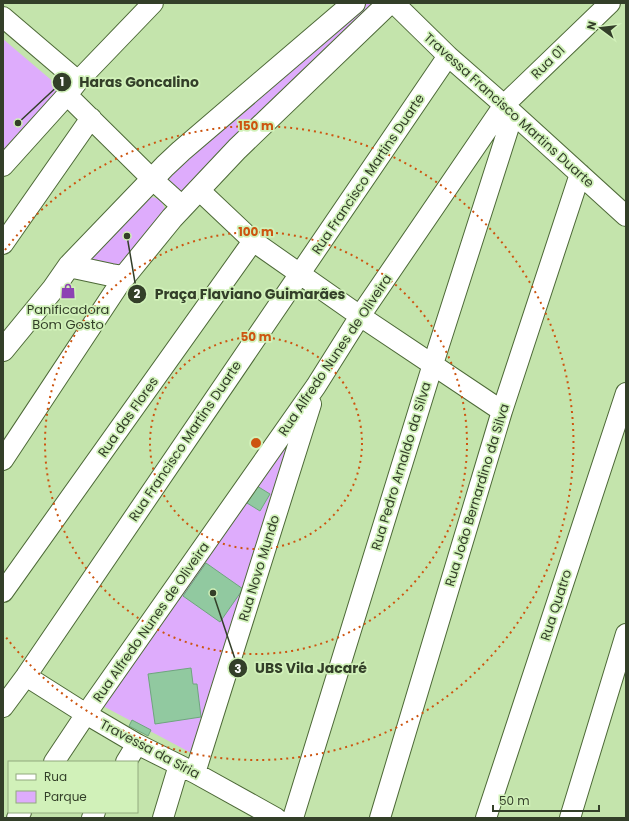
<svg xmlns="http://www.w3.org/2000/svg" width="629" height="821" viewBox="0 0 629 821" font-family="Poppins,sans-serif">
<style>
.green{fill:#deacfc}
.building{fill:#91c9a0;stroke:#6ea57e}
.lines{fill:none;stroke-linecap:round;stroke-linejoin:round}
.minor-casing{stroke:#4d6937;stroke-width:22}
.major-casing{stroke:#4d6937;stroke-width:24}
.minor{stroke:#fff;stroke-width:20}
.major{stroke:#fff;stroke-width:22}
.ring{fill:none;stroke:#cd5510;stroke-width:2;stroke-dasharray:2 4}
.labels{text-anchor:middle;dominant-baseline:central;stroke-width:3.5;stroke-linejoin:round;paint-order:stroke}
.street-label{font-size:13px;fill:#333f29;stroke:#d1f1b9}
.poi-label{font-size:13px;fill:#333f29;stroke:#d1f1b9}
.centre{fill:#cd5510;stroke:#d1f1b9;stroke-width:2}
.ring-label{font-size:12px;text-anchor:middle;font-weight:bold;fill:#cd5510;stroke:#d1f1b9;stroke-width:3.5;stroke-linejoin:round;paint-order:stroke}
.leader{fill:none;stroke:#333f29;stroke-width:1.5}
.callout-dot{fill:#333f29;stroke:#d1f1b9;stroke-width:1.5}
.mark-label{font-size:12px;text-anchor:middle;font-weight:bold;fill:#fff}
.callout-label{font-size:14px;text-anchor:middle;font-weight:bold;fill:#333f29;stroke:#d1f1b9;stroke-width:3.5;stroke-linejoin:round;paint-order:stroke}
</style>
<rect width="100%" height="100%" fill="#c4e4ac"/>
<path class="green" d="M362 3H379L186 193C175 192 171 187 166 177Z
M3 39 63 90 3 156Z
M143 195 160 199 168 214 124 269 84 258Z
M293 432 195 755 103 706Z"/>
<path class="building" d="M257 486 270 494 260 511 247 503Z
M206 563 243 589 220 622 183 596Z
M191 668 193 684H197L201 717 155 724 148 674Z
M132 720 151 730 148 736 129 726Z"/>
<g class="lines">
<g class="minor-casing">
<path id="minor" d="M394 3 448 56 504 105 626 216
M3 17 78 81
M67 95 152 179 183 207
M3 166 67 95 78 81 153 3
M199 190 253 241 360 316 502 411
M3 244 91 118
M3 460 124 277
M3 592 253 241
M26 676 86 714 137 744 195 773 276 818
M3 707 26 676 448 56
M54 762 86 714 316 386 360 316 504 105 610 3
M126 762 137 744
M195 773 311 404
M17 818 21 812
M92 818 95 812
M163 818 179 765
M293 818 433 364 513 114
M380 818 502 411 580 174
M486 818 626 393
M570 818 626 634"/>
</g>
<g class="major-casing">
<path id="major" d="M69 266 111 275 124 277 172 218 237 149 389 3
M3 350 53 289 69 266 165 166 181 151 354 3"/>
</g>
<use href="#minor" class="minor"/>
<use href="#major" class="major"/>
</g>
<g class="ring">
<circle cx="256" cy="443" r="106"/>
<circle cx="256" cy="443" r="211"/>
<path d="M5 250A317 317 0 1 1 5 636"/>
</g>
<defs>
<g id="shop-bare" transform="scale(1.2)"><path d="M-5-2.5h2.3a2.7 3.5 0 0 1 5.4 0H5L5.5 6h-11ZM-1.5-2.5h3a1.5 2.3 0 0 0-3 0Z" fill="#8d42b3" stroke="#d1f1b9" stroke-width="2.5" paint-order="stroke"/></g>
</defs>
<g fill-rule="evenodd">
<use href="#shop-bare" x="68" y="291"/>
</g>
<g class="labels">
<g class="street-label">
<text transform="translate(548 62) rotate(-44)">Rua 01</text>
<text transform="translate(509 110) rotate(42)">Travessa Francisco Martins Duarte</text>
<text transform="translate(368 174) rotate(-56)">Rua Francisco Martins Duarte</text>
<text transform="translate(335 355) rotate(-56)">Rua Alfredo Nunes de Oliveira</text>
<text transform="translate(128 417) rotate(-55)">Rua das Flores</text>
<text transform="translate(185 441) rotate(-56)">Rua Francisco Martins Duarte</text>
<text transform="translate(401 466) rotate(-73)">Rua Pedro Arnaldo da Silva</text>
<text transform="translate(477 495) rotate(-73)">Rua João Bernardino da Silva</text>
<text transform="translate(259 568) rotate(-73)">Rua Novo Mundo</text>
<text transform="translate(556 605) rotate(-72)">Rua Quatro</text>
<text transform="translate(151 622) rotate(-55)">Rua Alfredo Nunes de Oliveira</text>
<text transform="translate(150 749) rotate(28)">Travessa da Síria</text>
</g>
<g class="poi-label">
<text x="68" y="309">Panificadora<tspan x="68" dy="15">Bom Gosto</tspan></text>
</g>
</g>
<circle cx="256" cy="443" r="6" class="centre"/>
<g class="ring-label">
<text x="256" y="130">150 m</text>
<text x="256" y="236">100 m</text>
<text x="256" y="341">50 m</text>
</g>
<path class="leader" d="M18 123L62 82M127 236L137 294M213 593L238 668"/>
<g class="callout-dot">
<circle cx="18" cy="123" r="4"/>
<circle cx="127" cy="236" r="4"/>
<circle cx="213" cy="593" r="4"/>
<circle cx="62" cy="82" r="10"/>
<circle cx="137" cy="294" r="10"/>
<circle cx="238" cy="668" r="10"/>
</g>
<g class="mark-label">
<text x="62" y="86">1</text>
<text x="137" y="298">2</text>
<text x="238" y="673">3</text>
</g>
<g class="callout-label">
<text x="139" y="87">Haras Goncalino</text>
<text x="250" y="299">Praça Flaviano Guimarães</text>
<text x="311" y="673">UBS Vila Jacaré</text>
</g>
<rect width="629" height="821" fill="none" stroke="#333f29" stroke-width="8"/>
<rect x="8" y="761" width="130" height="52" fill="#d1f1b9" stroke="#92aa7f"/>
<rect x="16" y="774" width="20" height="6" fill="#ffffff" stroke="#92aa7f"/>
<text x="44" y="781" font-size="12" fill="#333f29">Rua</text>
<rect x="16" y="791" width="20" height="12" fill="#deacfc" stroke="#92aa7f"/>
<text x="44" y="801" font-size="12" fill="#333f29">Parque</text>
<g transform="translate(601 28) rotate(285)" stroke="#d1f1b9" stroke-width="3" paint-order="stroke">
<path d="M0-3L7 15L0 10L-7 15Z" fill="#333f29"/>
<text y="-6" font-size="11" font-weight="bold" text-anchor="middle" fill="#333f29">N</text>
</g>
<path d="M493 805v6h106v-6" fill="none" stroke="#333f29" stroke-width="2"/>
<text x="499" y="805" font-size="12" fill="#333f29" stroke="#d1f1b9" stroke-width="3" paint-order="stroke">50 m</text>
</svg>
